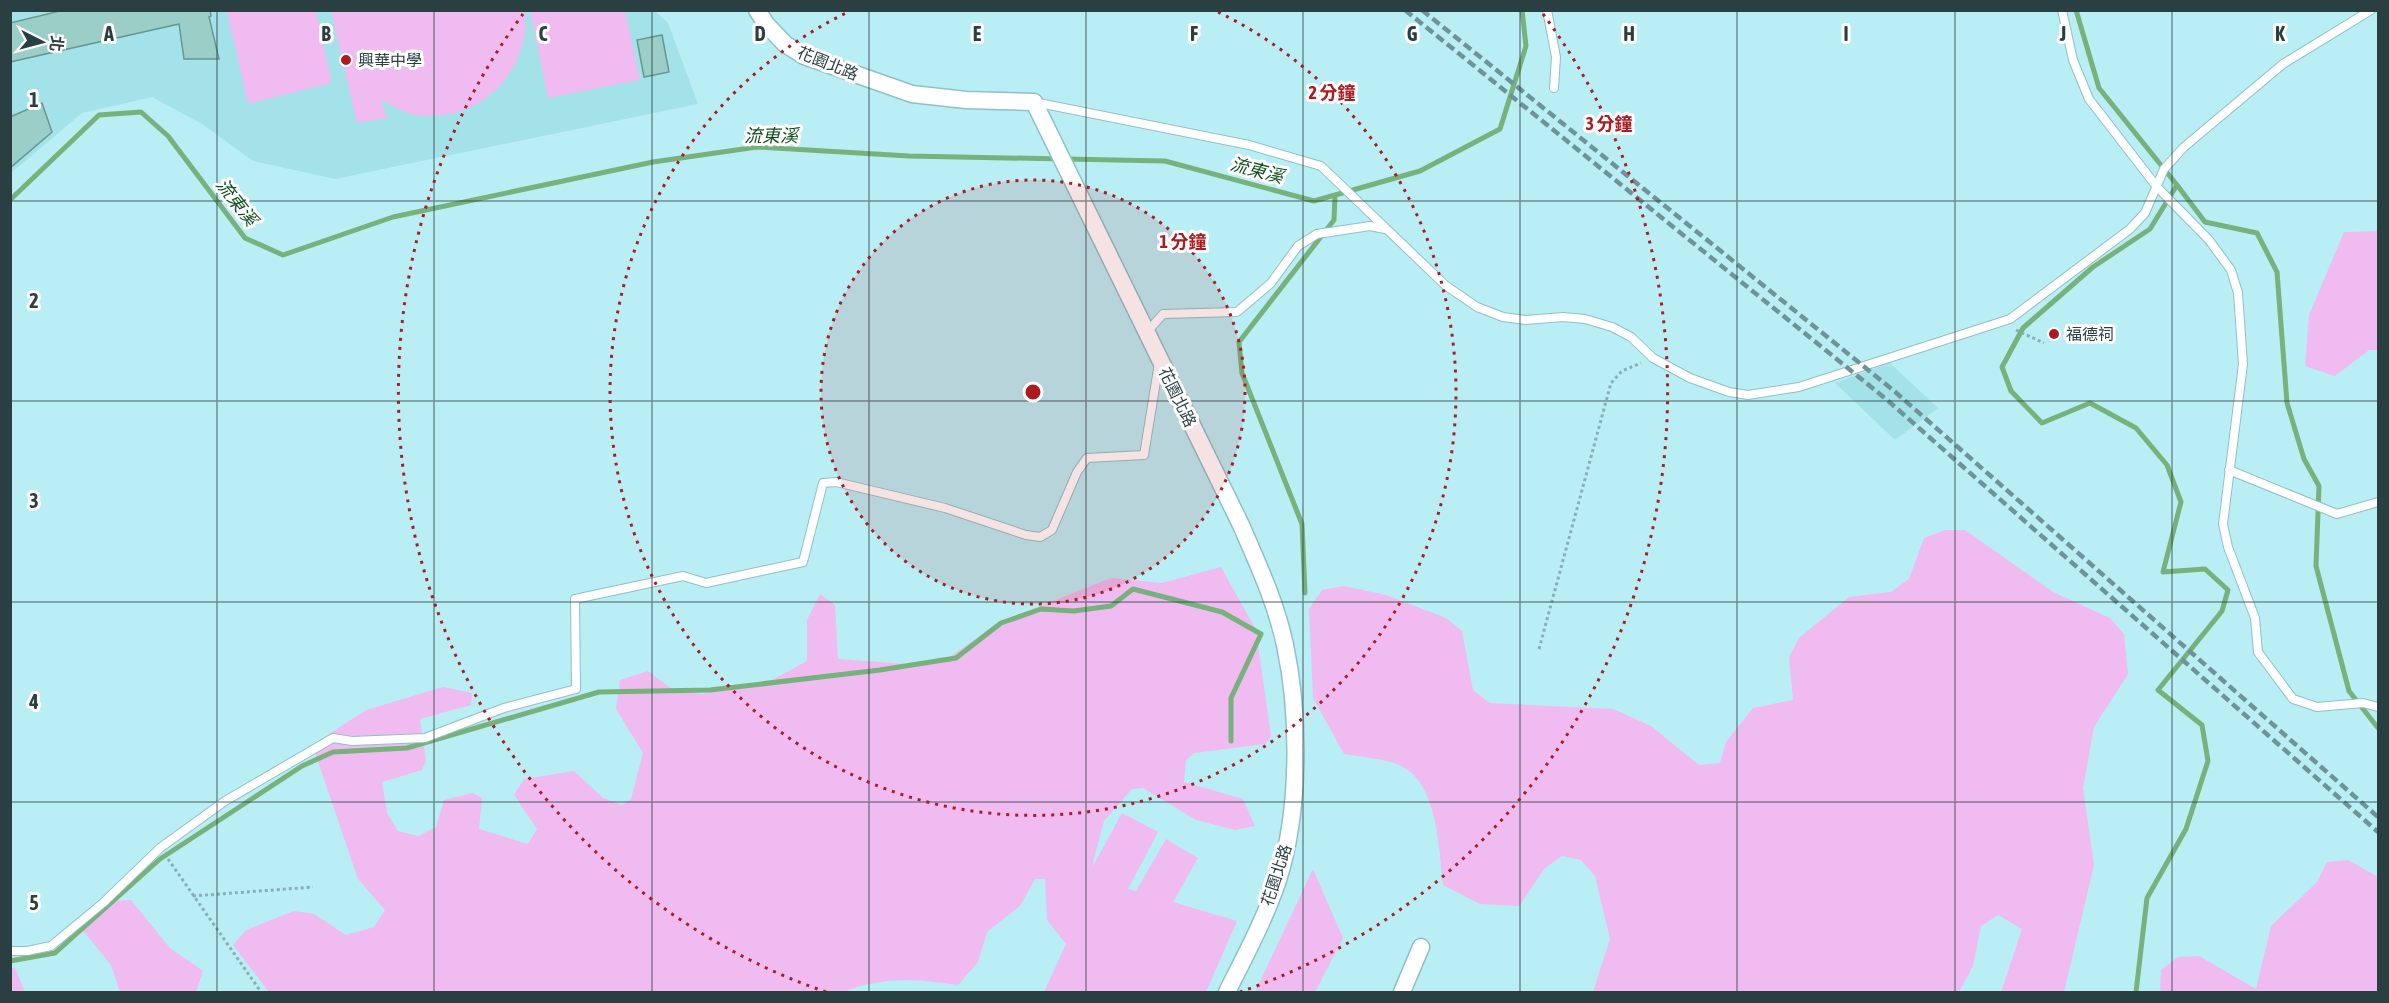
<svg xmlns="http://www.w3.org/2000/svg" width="2389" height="1003" viewBox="0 0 2389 1003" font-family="'Asap Condensed','Noto Sans TC',sans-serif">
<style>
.built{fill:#a4e2ea}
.green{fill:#f0bbf0}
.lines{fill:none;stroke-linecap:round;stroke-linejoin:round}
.stream{stroke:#77b17b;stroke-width:5}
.building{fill:#9bcec7;stroke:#669791;stroke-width:1.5}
.service-casing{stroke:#8ec1c7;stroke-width:10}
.minor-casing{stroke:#8ec1c7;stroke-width:19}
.path{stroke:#87b0b6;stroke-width:3;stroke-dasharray:3 3;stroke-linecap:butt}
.service{stroke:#fff;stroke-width:8}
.minor{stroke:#fff;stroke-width:16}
.rail{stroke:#6f9398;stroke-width:4.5;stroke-dasharray:9 4.5;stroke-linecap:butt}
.grid{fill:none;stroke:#2a3f42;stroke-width:1.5;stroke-opacity:0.55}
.ring{fill:none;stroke:#ad1b1f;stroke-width:3;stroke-dasharray:3 6}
.poi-dot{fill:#ad1b1f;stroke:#fff;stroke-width:2}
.labels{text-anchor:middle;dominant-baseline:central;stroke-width:6;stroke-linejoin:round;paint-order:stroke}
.poi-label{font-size:16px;fill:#2a3f42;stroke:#fff;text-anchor:start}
.street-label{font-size:16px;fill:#2a3f42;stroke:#fff}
.water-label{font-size:18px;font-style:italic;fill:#104f1c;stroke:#fff}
.grid-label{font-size:20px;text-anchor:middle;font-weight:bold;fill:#2a3f42;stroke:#fff;stroke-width:6;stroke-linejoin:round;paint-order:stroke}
.centre{fill:#ad1b1f;stroke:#fff;stroke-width:3}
.ring-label{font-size:18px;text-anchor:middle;font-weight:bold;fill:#ad1b1f;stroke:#fff;stroke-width:6;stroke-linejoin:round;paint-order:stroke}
</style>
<rect width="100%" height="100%" fill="#baeef5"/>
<path class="built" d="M11 11H655L668 23 698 104 335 179 253 161 202 124 152 97 82 113 11 173Z
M1890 363 1938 408 1895 440 1835 383Z"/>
<path class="green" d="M227 11H316L332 83 248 104Z
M331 11H525C525 19 526 30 524 38 513 90 468 122 415 115 404 113 392 105 381 100L387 118 357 123Z
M530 11H625L640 80 548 98Z
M2378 231V350H2369L2335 376 2305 366 2309 315 2344 232Z
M1945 530H1965L2053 592 2110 618 2124 634 2128 674 2094 727 2083 788 2094 865 2064 992H2001L2022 929 1998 915 1981 926 1973 966 1959 992H1593L1610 939 1595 876 1581 860 1562 856 1545 868 1519 906 1480 904 1443 885C1439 850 1438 786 1403 767 1390 759 1360 757 1344 754L1313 698 1309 609 1322 590 1344 586 1386 595 1446 618 1462 631 1473 690 1490 703 1613 709 1651 726 1699 765 1720 763 1726 742 1753 708 1793 700 1789 657 1799 638 1849 597 1891 592 1909 579 1924 538Z
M1221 567 1256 630 1271 736 1265 744 1194 753 1186 760 1184 782 1243 799 1255 826 1235 830 1196 820 1143 788 1132 789 1104 821 1093 862V866L1122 813 1158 832 1128 889 1136 891 1166 839 1198 858 1173 902 1237 921 1206 992H1044L1066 944 1047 920 1045 879H1035L1020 906 987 932 978 962 958 985C920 979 880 976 844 992H269L233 945 246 930 294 911 314 914 346 935 374 927 385 910 358 879 315 753V743L366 710 443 687 472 693 471 705 420 719 426 761 422 770 382 782 387 813 398 831 418 836 436 827 444 800 473 793 482 798 479 829 528 844 537 829 514 795 524 779 574 771 603 798 622 805 631 799 643 753 616 709 620 680 648 671 673 690 702 694 772 680 807 661V620L820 594 835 605 838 659 907 664 948 658 998 623 1111 578 1162 583Z
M2348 860 2378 877V992H2160L2161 970 2178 957 2199 956 2256 989 2271 926 2317 882 2327 862Z
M1313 869 1343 938 1315 992H1255Z
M131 900 170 948 203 971 196 992H120L111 965 80 927 111 901Z
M11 968H15L25 992H11Z"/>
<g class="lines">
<path class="stream" d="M2076 10 2099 88 2177 185 2150 229 2093 267 2023 328 2002 367 2011 391 2042 423 2090 403 2136 428 2167 465 2181 502 2163 572 2205 569 2228 590 2222 611 2158 690 2202 725 2208 761 2186 829 2147 898 2136 992
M2177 185 2205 222 2257 233 2277 272 2287 403 2304 459 2319 486 2316 566 2349 691 2378 728
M10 200 99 115 141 112 168 136 245 238 283 255 393 217 653 162 757 147 909 156 1165 161 1314 201 1420 171 1500 129 1526 46 1522 10
M1305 593 1302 524 1242 373 1239 342 1334 220 1335 195
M10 961 55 953 160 859 302 766 333 752 407 748 599 692 710 690 880 670 956 658 1001 623 1041 609 1074 611 1111 606 1133 589 1222 612 1261 634 1231 698V741"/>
</g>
<path class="building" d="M64 10H210L211 16 209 17 219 59H184L179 24 10 62V23Z
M662 35 669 72 644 77 637 40Z
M42 103 52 132 10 168V117Z"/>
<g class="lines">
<g class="service-casing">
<path id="service" d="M1547 10 1556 57 1554 88
M2062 10 2073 60 2089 99 2157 187 2209 240 2231 270 2238 293 2243 364 2223 524 2228 547 2255 618 2258 652 2293 699 2317 707 2363 703 2378 707
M1034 102 1249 145 1321 166 1445 285 1477 307 1503 317 1526 320 1563 317 1585 319 1612 327 1631 337 1653 358 1690 378 1729 392 1748 395 1799 387 2010 319 2130 229 2145 213 2164 169 2184 147 2283 64 2371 10
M1147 332 1163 314 1237 312 1271 283 1298 246 1317 234 1370 226 1385 229
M2229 470 2337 514 2378 502
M10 951H27L51 946 103 903 160 848 225 801 333 738 352 741 425 738 504 708 576 689 575 599 683 576 706 583 803 562 823 483 836 482 945 508 1026 535 1040 537 1052 530 1077 472 1087 458 1144 455 1159 363"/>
</g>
<g class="minor-casing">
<path id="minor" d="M757 10 766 24 785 44 804 56 912 94 966 100 1034 102 1241 525C1258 564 1276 603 1285 645 1300 716 1300 811 1278 880 1265 919 1245 956 1227 992
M1402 992 1421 947"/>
</g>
<path class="path" d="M2016 330 2044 343
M1539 649 1611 383 1622 371 1641 363
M168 859 261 992
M193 896 313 887"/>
<use href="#service" class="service"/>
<use href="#minor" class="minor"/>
<path class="rail" d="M1405 10 1886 399 2378 832
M1422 10 1893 390 2378 817"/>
</g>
<path class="grid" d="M217 10V992M434 10V992M652 10V992M869 10V992M1086 10V992M1303 10V992M1520 10V992M1737 10V992M1955 10V992M2172 10V992M10 201H2378M10 401H2378M10 602H2378M10 802H2378"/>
<circle cx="1033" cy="392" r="212" fill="#ad1b1f" fill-opacity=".12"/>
<g class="ring">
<circle cx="1033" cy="392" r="212"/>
<path d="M1218 12A423 423 0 1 1 848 12"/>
<path d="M826 992A635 635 0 0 1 523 14M1543 14A635 635 0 0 1 1240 992"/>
</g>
<g class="poi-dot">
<circle cx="346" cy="60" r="6"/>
<circle cx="2054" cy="334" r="6"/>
</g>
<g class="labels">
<g class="poi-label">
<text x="358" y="60">興華中學</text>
<text x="2066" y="334">福德祠</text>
</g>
<g class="street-label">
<text transform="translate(828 63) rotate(22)">花園北路</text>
<text transform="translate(1178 397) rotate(64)">花園北路</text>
<text transform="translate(1276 875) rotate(-72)">花園北路</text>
</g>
<g class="water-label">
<text x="771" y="135">流東溪</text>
<text transform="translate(1257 170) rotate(15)">流東溪</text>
<text transform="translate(237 202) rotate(52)">流東溪</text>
</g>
</g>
<g class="grid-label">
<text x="109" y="41">A</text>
<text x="326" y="41">B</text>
<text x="543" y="41">C</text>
<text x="760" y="41">D</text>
<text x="977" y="41">E</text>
<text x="1194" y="41">F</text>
<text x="1412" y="41">G</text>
<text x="1629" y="41">H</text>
<text x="1846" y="41">I</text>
<text x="2063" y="41">J</text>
<text x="2280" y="41">K</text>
<text x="34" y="107">1</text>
<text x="34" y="308">2</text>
<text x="34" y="508">3</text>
<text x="34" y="709">4</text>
<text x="34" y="910">5</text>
</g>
<circle cx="1033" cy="392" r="9" class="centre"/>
<g class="ring-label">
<text x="1332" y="99">2 分鐘</text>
<text x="1609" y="130">3 分鐘</text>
<text x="1183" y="248">1 分鐘</text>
</g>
<rect width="2389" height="1003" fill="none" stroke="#2a3f42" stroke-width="24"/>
<g transform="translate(42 42) rotate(96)" stroke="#ffffff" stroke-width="4.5" paint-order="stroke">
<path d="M0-4.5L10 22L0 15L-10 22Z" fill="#2a3f42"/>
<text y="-9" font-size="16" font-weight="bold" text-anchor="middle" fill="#2a3f42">北</text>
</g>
</svg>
